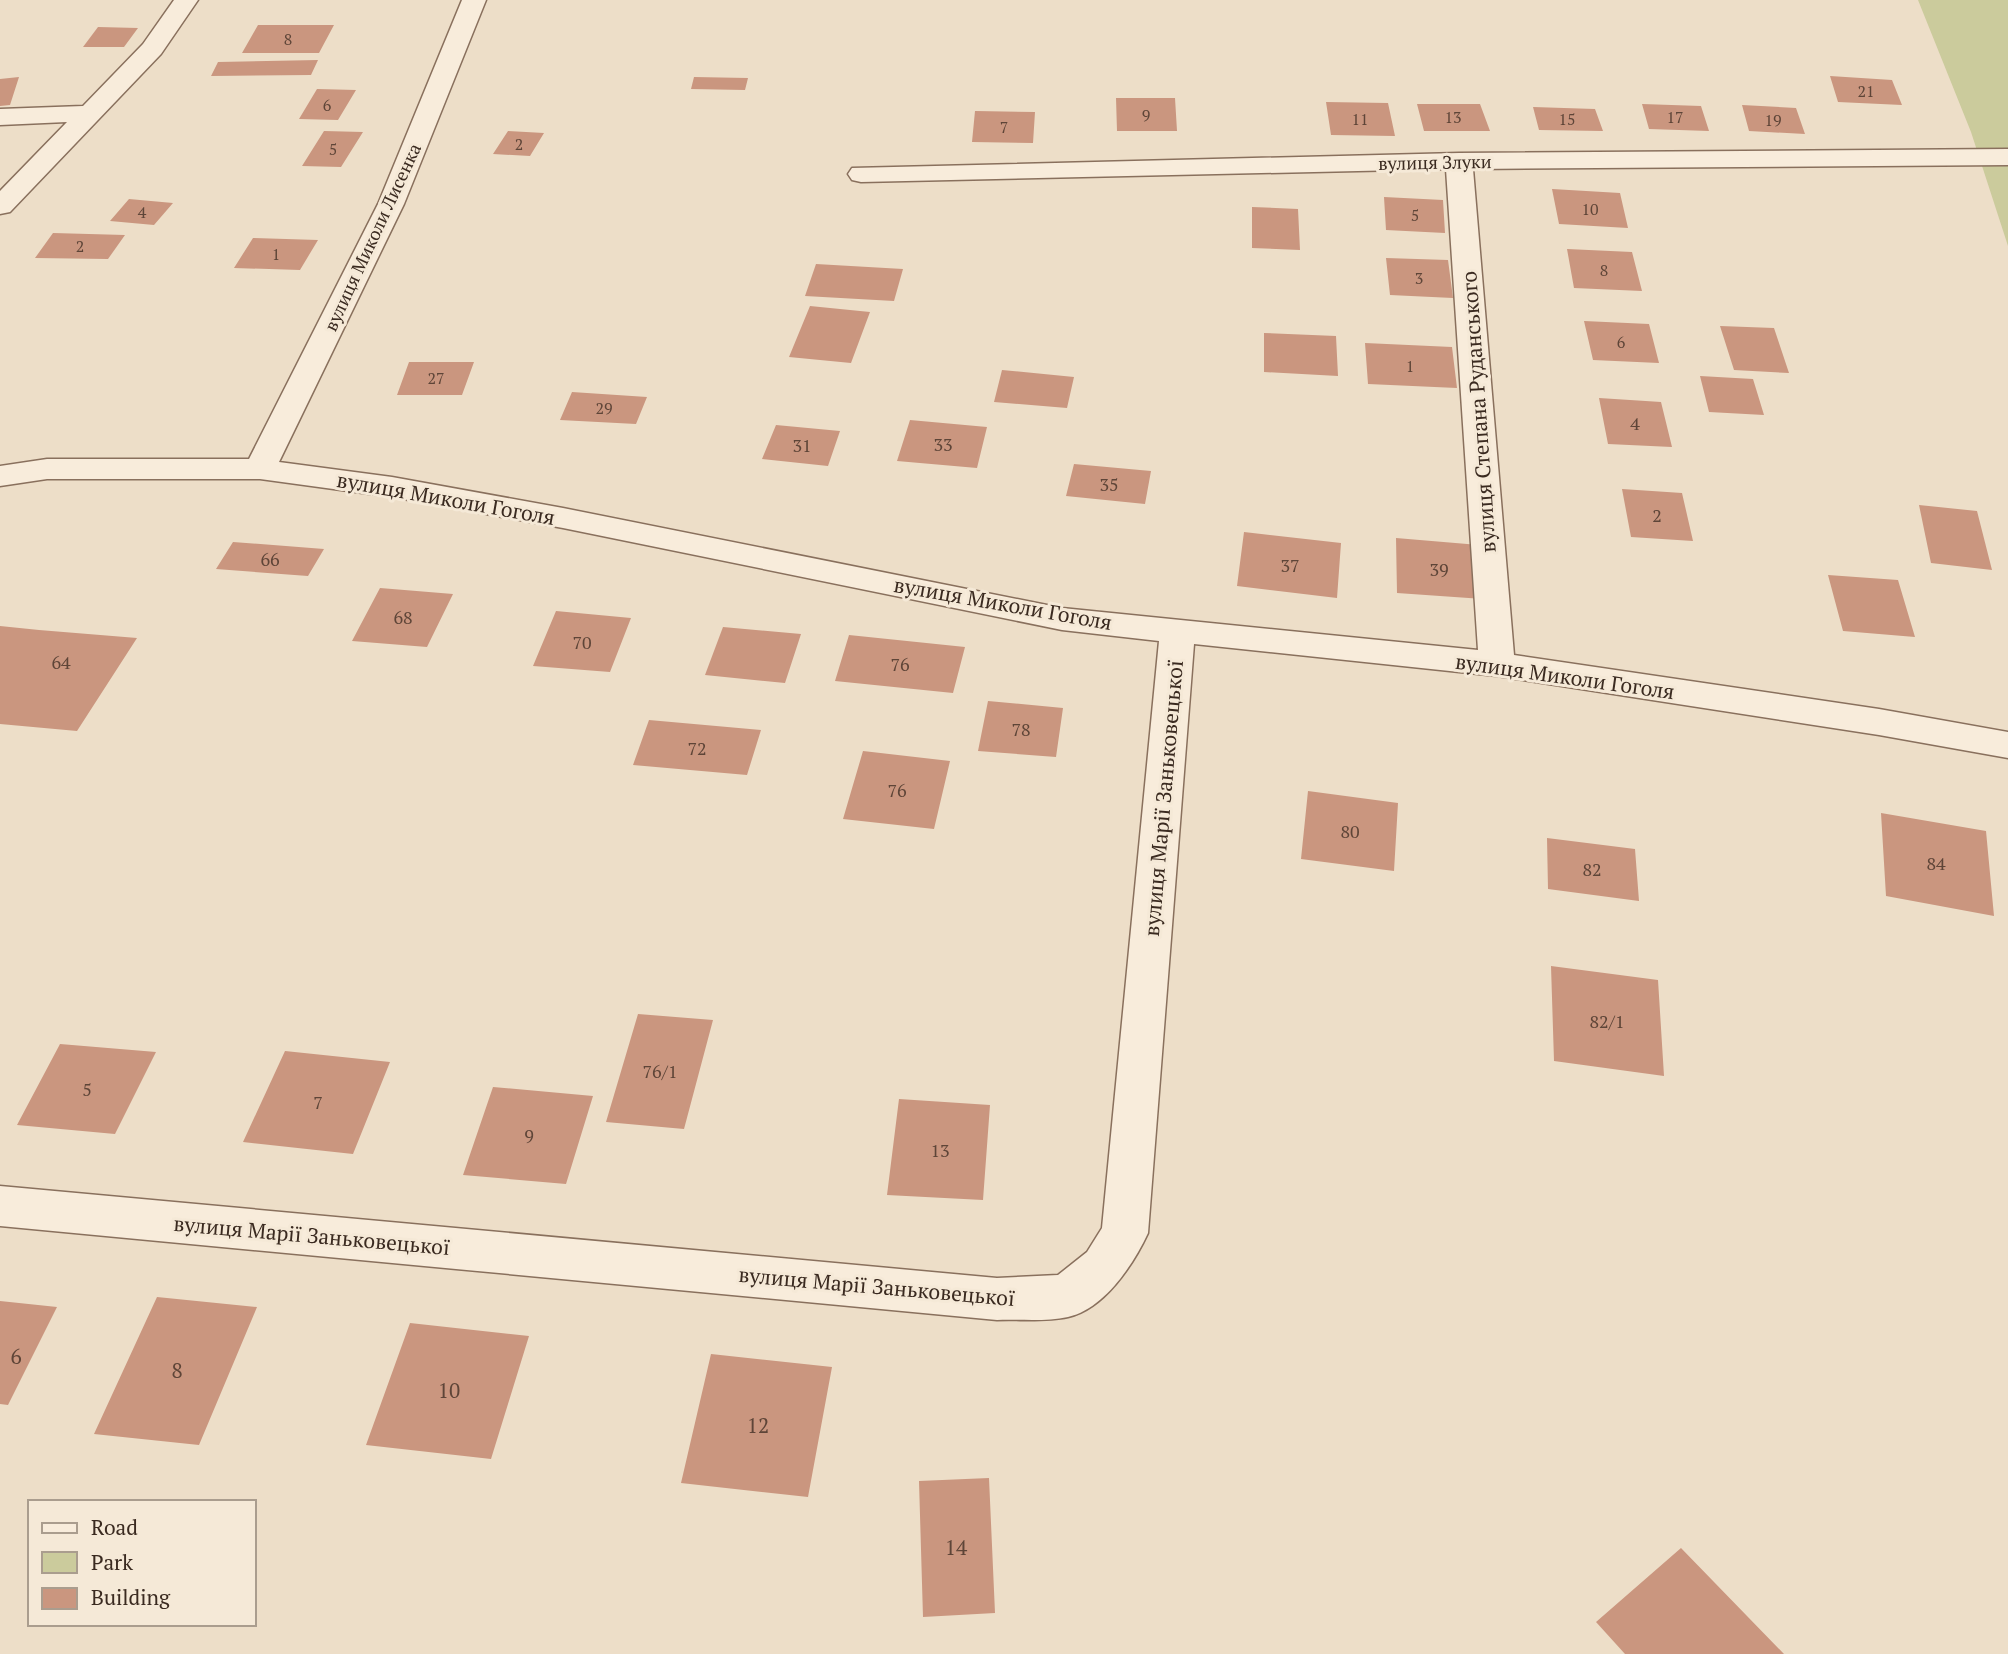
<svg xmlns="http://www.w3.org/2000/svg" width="2008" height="1654" viewBox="0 0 2008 1654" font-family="'PT Serif',serif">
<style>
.green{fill:#cbcb9c}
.building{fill:#ca967f}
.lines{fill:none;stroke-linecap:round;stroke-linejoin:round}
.minor-casing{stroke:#89705d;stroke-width:3}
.minor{fill:#f8ecdb;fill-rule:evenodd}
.labels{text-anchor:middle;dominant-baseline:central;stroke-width:6;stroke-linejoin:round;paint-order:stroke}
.far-number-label{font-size:16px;fill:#5e4538}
.far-street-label{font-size:18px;fill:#3a2a20;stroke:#f5e9d7}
.number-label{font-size:18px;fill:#5e4538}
.street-label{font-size:21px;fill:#3a2a20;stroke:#f5e9d7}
.near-number-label{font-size:21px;fill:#5e4538}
</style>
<rect width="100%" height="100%" fill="#eddec8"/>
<path class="green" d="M1918 0H2008V246L1971 132Z"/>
<path class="building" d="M258 25H334L319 53H242Z
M98 27 138 28 124 47H83Z
M318 60 311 75 211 76 218 62Z
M1830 76 1892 80 1902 105 1838 102Z
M19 77 10 105 0 106V79Z
M694 77 748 78 745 90 691 89Z
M317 89 356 90 338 120 299 119Z
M1116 98H1175L1177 131H1117Z
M1326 102 1388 103 1395 136 1331 135Z
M1417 104H1480L1490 131H1424Z
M1642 104 1701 106 1709 131 1649 129Z
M1742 105 1796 108 1805 134 1749 131Z
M1533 107 1595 109 1603 131 1539 130Z
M975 111 1035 112 1033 143 972 142Z
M324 131 363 132 341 167 302 166Z
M508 131 544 133 530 156 493 154Z
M1552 189 1620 193 1628 228 1559 224Z
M1384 197 1443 200 1445 233 1386 230Z
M129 199 173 203 154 225 110 221Z
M1252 207 1298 209 1300 250 1252 248Z
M53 233 125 235 108 259 35 258Z
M253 238 318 240 300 270 234 268Z
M1567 249 1632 252 1642 291 1574 288Z
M1386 258 1448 260 1453 298 1390 295Z
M816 264 903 269 894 301 805 296Z
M810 306 870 312 851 363 789 357Z
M1584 321 1649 324 1659 363 1593 360Z
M1720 326 1774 328 1789 373 1734 370Z
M1264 333 1336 336 1338 376 1264 372Z
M1365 343 1452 347 1457 388 1368 384Z
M409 362H474L462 395H397Z
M1002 370 1074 377 1067 408 994 402Z
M1700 376 1753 379 1764 415 1709 412Z
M572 392 647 397 636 424 560 420Z
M1599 398 1661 402 1672 447 1608 444Z
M910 420 987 427 977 468 897 461Z
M776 425 840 431 828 466 762 459Z
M1074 464 1151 471 1145 504 1066 496Z
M1622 489 1682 493 1693 541 1631 537Z
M1919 505 1977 511 1992 570 1931 563Z
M1244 532 1341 543 1337 598 1237 586Z
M1396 538 1479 545 1483 599 1397 593Z
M233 542 324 549 308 576 216 569Z
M1828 575 1898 580 1915 637 1843 631Z
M380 588 453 594 427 647 352 641Z
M556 611 631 618 610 672 533 666Z
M0 626 39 630 137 638 77 731 0 724Z
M723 627 801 634 785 683 705 675Z
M849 635 965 647 953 693 835 681Z
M988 701 1063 708 1056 757 978 751Z
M649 720 761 730 747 775 633 765Z
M863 751 950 761 934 829 843 819Z
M1308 791 1398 803 1394 871 1301 859Z
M1881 813 1986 831 1994 916 1886 896Z
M1547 838 1635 849 1639 901 1548 889Z
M1551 966 1658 980 1664 1076 1554 1061Z
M638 1014 713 1020 684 1129 606 1122Z
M60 1044 156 1052 115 1134 17 1125Z
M285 1051 390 1062 353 1154 243 1142Z
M493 1087 593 1096 566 1184 463 1175Z
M899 1099 990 1105 983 1200 887 1195Z
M157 1297 257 1307 199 1445 94 1434Z
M0 1301 57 1307 8 1405 0 1404Z
M410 1323 529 1336 491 1459 366 1445Z
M711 1354 832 1367 808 1497 681 1483Z
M989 1478 995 1613 923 1617 919 1481Z
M1681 1548 1784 1654H1625L1596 1622Z"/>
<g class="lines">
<g class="minor-casing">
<path id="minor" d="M174 0H198L161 54 10 212 0 214V191L67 122 0 125V109L83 106 143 44Z
M462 0H486L404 204 279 462 392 477 563 508 1062 608 1478 650 1446 169 861 182 852 180 848 174 852 168 1459 153 2008 149V165L1473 169 1514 655 1879 709 2008 732V758L1879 735 1497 676 1194 644 1148 1233C1133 1265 1104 1309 1068 1317 1046 1322 1019 1319 997 1320L0 1226V1186L997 1278 1058 1275 1087 1252 1102 1228 1159 641 1062 630 563 528 392 497 260 479H47L0 486V466L47 459H249L378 204Z"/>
</g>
<use href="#minor" class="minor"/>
</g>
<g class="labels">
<g class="far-number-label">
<text x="288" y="39">8</text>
<text x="1866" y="91">21</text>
<text x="327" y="105">6</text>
<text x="1146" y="115">9</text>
<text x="1453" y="117">13</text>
<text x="1675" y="117">17</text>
<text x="1360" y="119">11</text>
<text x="1567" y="119">15</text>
<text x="1773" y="120">19</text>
<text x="1004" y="127">7</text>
<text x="519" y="144">2</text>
<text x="333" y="149">5</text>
<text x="1590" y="209">10</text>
<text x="142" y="212">4</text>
<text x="1415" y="215">5</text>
<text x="80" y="246">2</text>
<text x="276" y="254">1</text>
<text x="1604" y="270">8</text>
<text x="1419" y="278">3</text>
<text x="1621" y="342">6</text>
<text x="1410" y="366">1</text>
<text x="436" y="378">27</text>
<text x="604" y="408">29</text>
</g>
<g class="far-street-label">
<text transform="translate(1435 162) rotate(-1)">вулиця Злуки</text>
<text transform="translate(372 237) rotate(-65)">вулиця Миколи Лисенка</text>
</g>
<g class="number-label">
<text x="1635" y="423">4</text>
<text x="943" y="444">33</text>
<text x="802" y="445">31</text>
<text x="1109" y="484">35</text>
<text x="1657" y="515">2</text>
<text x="270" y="559">66</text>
<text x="1290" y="565">37</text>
<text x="1439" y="569">39</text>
<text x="403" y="617">68</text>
<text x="582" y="642">70</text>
<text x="61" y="662">64</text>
<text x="900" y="664">76</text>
<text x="1021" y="729">78</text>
<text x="697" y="748">72</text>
<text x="897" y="790">76</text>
<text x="1350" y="831">80</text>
<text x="1936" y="863">84</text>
<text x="1592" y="869">82</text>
<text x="1607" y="1021">82/1</text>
<text x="660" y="1071">76/1</text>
<text x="87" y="1089">5</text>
<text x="318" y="1102">7</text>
<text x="529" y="1135">9</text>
<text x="940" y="1150">13</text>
</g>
<g class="street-label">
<text transform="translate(1478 412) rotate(-94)">вулиця Степана Руданського</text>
<text transform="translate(446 498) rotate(10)">вулиця Миколи Гоголя</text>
<text transform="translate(1003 603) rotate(10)">вулиця Миколи Гоголя</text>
<text transform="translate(1565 676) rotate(8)">вулиця Миколи Гоголя</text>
<text transform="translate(1163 798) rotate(-85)">вулиця Марії Заньковецької</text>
<text transform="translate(312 1235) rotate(5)">вулиця Марії Заньковецької</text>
<text transform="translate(877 1286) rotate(5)">вулиця Марії Заньковецької</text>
</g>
<g class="near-number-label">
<text x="16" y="1356">6</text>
<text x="177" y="1370">8</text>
<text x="449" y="1390">10</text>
<text x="758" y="1425">12</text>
<text x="956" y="1547">14</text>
</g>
</g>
<rect x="28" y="1500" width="228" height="126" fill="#f5e9d7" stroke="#aa9d8e" stroke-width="2"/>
<rect x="42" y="1523" width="35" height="10" fill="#f8ecdb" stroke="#aa9d8e" stroke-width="2"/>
<text x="91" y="1535" font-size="21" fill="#3a2a20">Road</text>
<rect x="42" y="1552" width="35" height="21" fill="#cbcb9c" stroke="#aa9d8e" stroke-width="2"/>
<text x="91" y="1570" font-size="21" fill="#3a2a20">Park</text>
<rect x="42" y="1588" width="35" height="21" fill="#ca967f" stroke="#aa9d8e" stroke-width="2"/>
<text x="91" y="1605" font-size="21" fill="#3a2a20">Building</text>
</svg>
